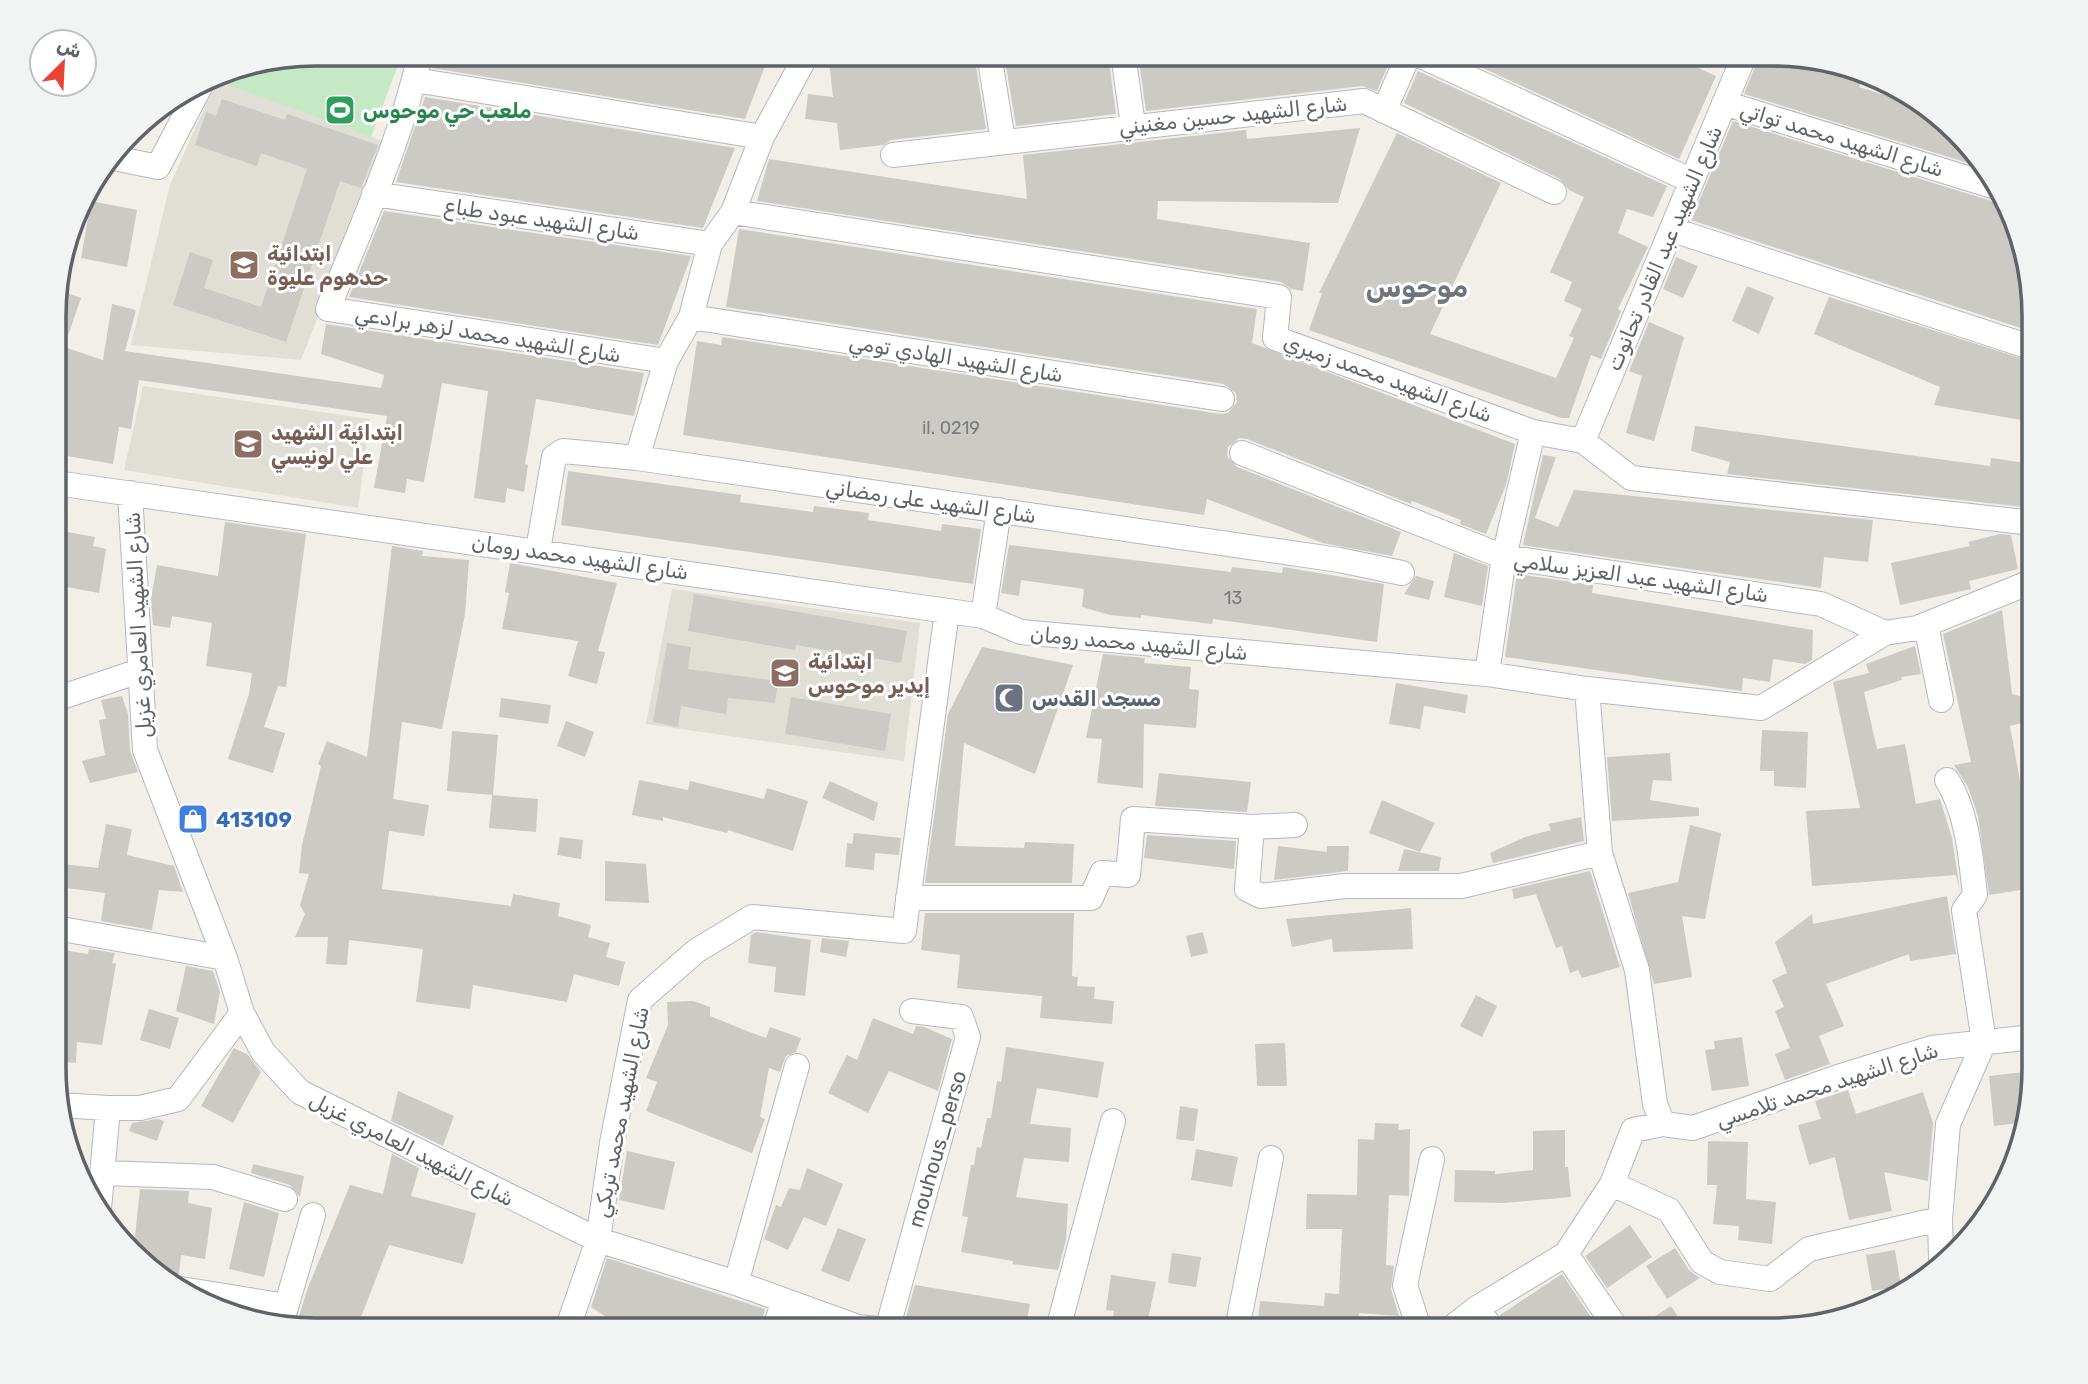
<svg xmlns="http://www.w3.org/2000/svg" width="2088" height="1384" viewBox="0 0 2088 1384" font-family="Rubik,'Noto Naskh Arabic',sans-serif">
<style>
.education{fill:#e1ded6}
.green{fill:#c5e8c5}
.building{fill:#cccac5}
.lines{fill:none;stroke-linecap:round;stroke-linejoin:round}
.minor-casing{stroke:#b5b8bc;stroke-width:26}
.minor{stroke:#fff;stroke-width:24}
.labels{text-anchor:middle;dominant-baseline:central;stroke-width:6;stroke-linejoin:round;paint-order:stroke}
.number-label{font-size:18px;fill:#7a7d7f}
.leisure-label{font-size:21px;font-weight:bold;fill:#27864d;stroke:#fff;text-anchor:start}
.street-label{font-size:21px;fill:#5f6368;stroke:#fff}
.education-label{font-size:21px;font-weight:bold;fill:#785e54;stroke:#fff;text-anchor:start}
.worship-label{font-size:21px;font-weight:bold;fill:#5b616d;stroke:#fff;text-anchor:start}
.shop-label{font-size:21px;font-weight:bold;fill:#366cbe;stroke:#fff;text-anchor:start}
.district-label{font-size:28px;font-weight:bold;fill:#70757a;stroke:#fff}
.rim{fill:none;stroke:#5f6368;stroke-width:3.5}
</style>
<rect width="100%" height="100%" fill="#f1efe8"/>
<path class="education" d="M217 80 386 142 301 360 131 345 170 185Z
M143 386 370 419 358 508 124 470Z
M672 589 920 623 904 761 646 724Z"/>
<path class="green" d="M317 54H399L398 65 371 137 226 84 228 72Z"/>
<path class="building" d="M434 54H667L724 64 726 54 768 58 745 119 432 68Z
M880 54H974L986 129 891 140 883 145 840 150 837 123 805 119 808 94 833 97 829 61Z
M1004 54H1108L1116 114 1016 126Z
M1138 54H1393L1377 91 1362 86 1146 111Z
M1453 54H1668L1716 76 1679 159Z
M1760 54 1855 68 1864 72 1859 87 1926 108 1981 167 1744 94Z
M1418 71 1667 186 1653 217 1627 209 1618 233 1648 247 1618 309 1621 311 1601 359 1591 355 1569 418H1561L1309 330 1322 293H1319L1397 133 1501 183 1430 334 1556 378 1574 338 1569 336 1582 309 1564 301 1572 282 1550 272 1584 197 1569 190 1560 179 1404 103Z
M425 97 735 148 703 228 396 182Z
M222 99 285 120 287 114 378 145 361 188 340 181 286 342 173 305 190 252 213 260 204 288 261 307 307 169 261 153 257 166 195 145 206 112 216 116Z
M1733 121 1995 202H2004L2033 300V332L1691 220Z
M1360 128 1338 203 1158 201 1157 219 1310 243 1303 291 1291 289 1281 282 757 201 769 159 1027 199 1023 155 1246 130 1247 139Z
M91 201 137 210 127 267 81 258Z
M384 211 691 256 658 345 349 297Z
M739 229 1257 309 1252 343 1515 444 1506 485 1486 534 1460 524 1461 520 1412 501 1411 504 1247 439 1239 438 1228 447 1227 456 1237 467 1401 532 1392 556 1323 543 1207 499 1204 515 683 435 697 341 721 345 722 337 1220 414 1228 413 1237 402 1236 393 1224 384 726 307Z
M1676 257 1698 266 1683 298 1663 289Z
M1747 286 1774 297 1759 334 1732 321Z
M56 289 81 298 64 347 103 360 112 304 136 310 125 351 381 388 384 375 321 354 326 324 644 373 634 416 536 399 525 464 528 465 524 492 507 488 505 503 474 498 488 391 442 383 424 482 407 479 405 493 374 488 387 416 139 380 131 429 119 427 113 464 56 454Z
M1829 297 2033 362V422L1934 405 1940 387 1814 334Z
M1649 322 1684 337 1654 441 1626 433 1642 376 1629 371Z
M1695 426 1990 466 1991 458 2033 464V508L1727 474 1730 462 1691 451Z
M1543 455 1556 457 1535 518 1558 527 1574 490 1873 520 1868 562 1824 557 1821 588 1523 545Z
M568 471 741 495 740 502 813 512 814 506 869 513 868 520 941 531 942 524 981 529 973 584 561 525Z
M225 522 306 534 286 687 278 686 264 727 285 733 273 773 228 759 249 694 252 673 206 666 212 623 172 616 170 628 153 625 151 599 157 565 218 576Z
M63 531 95 537 93 546 106 549 99 593 56 585V540H61Z
M2000 534 2011 535 2018 569 1969 581 1971 589 1900 605 1891 563 1970 546 1968 542Z
M1009 545 1231 572 1232 567 1282 573 1283 567 1384 584 1377 642 1213 619 1212 624 1141 615V618L1110 615 1082 607 1084 589 1021 580 1019 596 1001 593Z
M392 546 423 551 422 556 469 560 465 614 442 729 402 722 393 799 429 805 424 836 389 831 382 889 511 906 513 894 560 903 558 916 591 925 588 937 610 943 606 957 625 962 619 986 574 974 567 1002 473 985 470 1009 416 1002 423 949 349 940 347 965 326 964 328 937H295L305 914 300 905 309 874 299 873 302 845 321 766 318 764 327 741 367 757Z
M1454 553 1488 566 1482 606 1444 597Z
M510 563 617 583 598 651 605 652 597 684 568 676 578 641 502 629 509 593 505 592Z
M1517 574 1593 585 1592 593 1813 630 1812 660 1805 664 1773 659 1770 682 1743 678 1742 691 1505 657Z
M1416 576 1434 581 1429 600 1404 594Z
M694 594 907 631 901 663 796 645 795 650 688 631Z
M2002 610 2012 694 2033 700V720L2010 726 2028 825 2033 824V888L1989 895 1978 816 1968 787 1954 765 1971 762 1943 634Z
M667 643 691 647 688 669 778 681 775 703 728 698 726 714 681 706 678 727 653 722Z
M1915 646 1921 674 1901 677 1902 680 1864 692 1877 749 1905 744 1916 804 1940 799 1952 838 1960 891 1956 875 1812 886 1806 811 1860 808 1833 682 1869 673 1866 664Z
M982 647 1073 665 1035 774 964 743 955 846 1024 848 1025 842 1074 844 1072 883H925L948 714Z
M1103 654 1145 658 1144 663 1191 667 1189 689 1199 690 1196 728 1144 724 1143 788 1097 783 1102 739 1086 738Z
M1396 683 1468 695 1465 713 1424 706 1420 729 1389 724Z
M122 696 128 714 130 751 138 772 90 783 82 761 105 755 99 720 106 719 101 700Z
M791 697 891 714 885 751 785 734Z
M501 698 551 705 548 724 499 717Z
M566 721 594 732 585 757 557 746Z
M1762 730 1808 732 1806 788 1774 786V771H1760Z
M452 731 498 735 493 795 447 791Z
M1670 753 1672 781 1653 780 1650 800 1699 808V816L1612 821 1607 757Z
M1159 773 1251 782 1247 812 1155 806Z
M639 780 688 790 690 781 764 799 767 788 808 801 793 851 728 830 727 833 663 817V821L632 815Z
M830 781 878 803 874 821 822 798Z
M492 795 538 799 536 832 489 828Z
M1382 800 1435 823 1420 852 1369 833Z
M1581 817 1584 841 1493 863 1490 853 1525 837 1551 830 1548 824Z
M106 824 132 829 127 855 174 866 183 892 159 890 152 930 101 921 105 893 59 887 63 864 98 868Z
M1690 825 1721 833 1705 919 1682 916 1692 977 1654 984 1628 893 1678 882Z
M854 833 901 838 899 855 875 853 874 870 845 867 847 843 852 844Z
M1147 835 1236 841 1234 869 1144 858Z
M560 837 583 840 581 859 557 855Z
M1278 846 1327 852V846H1349L1348 871 1274 880Z
M1404 849 1441 857 1439 871H1398Z
M605 861 646 864 649 903 605 901Z
M1590 871 1620 967 1582 978 1578 970 1570 973 1562 946 1556 948 1536 894 1514 899 1512 889Z
M1947 896 1956 954 1910 961 1909 954 1826 984 1844 1026 1819 1036 1830 1064 1785 1080 1775 1054 1790 1048 1775 1011 1784 1007 1772 980 1787 973 1775 942 1812 914 1813 924Z
M1411 908 1413 949 1333 952 1332 939 1292 947 1286 919Z
M925 913H1074L1072 976 1078 977 1077 986 1095 987 1094 999 1114 1001 1112 1024 1040 1018 1042 996 957 988 960 955 921 950Z
M756 932 811 940 805 996 774 992 776 967 748 963 751 935Z
M1203 932 1208 953 1191 957 1186 936Z
M822 938 849 941 846 957 820 952Z
M56 949 88 954 89 949 115 953 112 963 116 964 102 1045 77 1042 76 1063 56 1061Z
M186 966 213 971 220 992 214 1024 176 1011Z
M1476 995 1497 1006 1482 1037 1460 1026Z
M693 1001 710 1007V1016L747 1031 766 1038 770 1027 801 1038 796 1052 786 1056 780 1072 769 1068 760 1117 765 1119 752 1153 646 1111 657 1082 646 1078 668 1025 667 1002Z
M149 1009 179 1018 170 1049 140 1040Z
M873 1018 913 1034 916 1026 924 1027 952 1039 938 1091 889 1071 868 1113 828 1093 847 1055 857 1060Z
M1742 1037 1749 1086 1712 1091 1705 1050 1715 1049 1714 1041Z
M1285 1043 1287 1086H1257L1255 1044Z
M1006 1047 1104 1062 1098 1098 1037 1088 1030 1124 1071 1128 1069 1162 1024 1158 1016 1197 1068 1204 1066 1240 1058 1270 1012 1264 1013 1261 961 1252 968 1217 962 1216 971 1165H974L977 1147 981 1148 987 1118H991L997 1081 1001 1082Z
M234 1048 248 1055 261 1072 233 1123 201 1106Z
M2033 1071 2026 1122 1994 1126 1989 1076Z
M1848 1090 1856 1114 1923 1092 1933 1123 1928 1181 1884 1172 1892 1211 1849 1220 1835 1157 1809 1165 1798 1125 1821 1119 1815 1101Z
M398 1091 454 1116 443 1146 391 1121Z
M1180 1106 1198 1109 1194 1141 1176 1139Z
M158 1119 164 1121 157 1141 129 1131 132 1123Z
M1375 1123 1399 1124 1398 1130 1410 1129 1409 1196 1389 1195 1386 1265 1394 1266 1391 1289 1399 1316 1359 1313 1358 1326H1349V1329H1257L1260 1301 1324 1306 1325 1293 1339 1294 1342 1229H1306L1307 1194 1357 1195 1358 1139 1374 1140Z
M1565 1130V1167H1568L1571 1197 1504 1203 1454 1202 1455 1170 1495 1171V1174L1533 1170V1131Z
M1708 1141 1748 1142 1746 1199 1776 1202 1772 1244 1738 1240 1739 1226 1713 1224 1717 1185H1707Z
M1196 1149 1238 1157 1232 1187 1191 1180Z
M627 1151 675 1162 664 1210 619 1200Z
M392 1154 419 1168 411 1196 476 1213 463 1264 389 1245 356 1330 296 1326 307 1290 350 1185 383 1194Z
M253 1164 304 1176 300 1197 290 1185 251 1173Z
M807 1168 843 1184 826 1226 804 1217 788 1250 764 1239 776 1205 781 1207 789 1188 800 1190Z
M140 1189 189 1191 188 1203 212 1208 205 1259 181 1255 179 1274 164 1278 134 1246Z
M244 1202 279 1213 264 1277 229 1269Z
M1630 1225 1652 1257 1607 1288 1585 1256Z
M838 1228 866 1239 849 1282 821 1271Z
M1675 1248 1689 1270 1700 1278 1667 1299 1646 1266Z
M1895 1250 1901 1286 1872 1291 1866 1255Z
M1172 1253 1201 1257 1196 1287 1168 1283Z
M607 1258 765 1309 760 1330H626L591 1307Z
M1562 1274 1599 1329H1507L1500 1315Z
M1111 1275 1156 1282 1146 1329H1111L1114 1311 1106 1310Z
M915 1285 1030 1304 1025 1329 939 1330 904 1324Z
M1671 1306 1686 1329H1635Z
M793 1320 815 1327V1330H790Z"/>
<g class="lines">
<g class="minor-casing">
<path id="minor" d="M420 54C401 142 361 226 328 309L666 361
M989 54 1003 141
M1123 54 1133 125
M1417 54 1692 181
M415 80 762 137
M1724 103 1999 188
M1384 111 1409 54
M893 155 1364 101 1554 192
M114 158 158 167 202 83
M374 194 710 244
M733 212 1279 297 1275 338 1533 432 1583 441 1631 478 2033 523
M1673 230 2033 348
M691 317 1222 399
M1583 441 1745 54
M1242 453 1504 557 1821 604 1885 633
M637 458 666 361 691 317 710 244 733 212 762 137 807 54
M56 483 983 616 1021 632 1487 674 1587 689 1761 708 1885 633 1917 628 2033 581
M130 493 145 750 225 958 242 1013 263 1052 300 1092 598 1240 736 1283 858 1327 886 1330
M538 550 554 457 563 451 637 458 1339 560 1402 573
M983 616 999 510
M1926 625 1941 700
M1487 674 1504 557 1533 432
M56 699 139 671
M1252 827 1247 889 1261 896 1345 886H1461L1600 853
M908 898H1091L1102 873 1128 875 1133 819 1252 827 1295 825
M56 928 225 958
M58 1105 108 1108
M1663 1124 1693 1128 1838 1077 1932 1048 2033 1037
M105 1173 213 1177 285 1199
M1612 1184 1669 1210 1702 1262 1720 1272 1770 1279 1809 1249 1940 1219
M99 1209 108 1108H140L178 1099 242 1013
M1566 1254 1617 1329
M1941 1258 1940 1219 1948 1124 1984 1042 1964 910 1975 895C1971 858 1967 811 1947 780
M736 1283 797 1066
M175 1288 286 1306
M1477 1308 1492 1329
M281 1324 313 1215
M1058 1329 1113 1121
M1237 1329 1271 1158
M1419 1329 1405 1285 1432 1159
M1450 1329 1477 1308 1566 1254 1612 1184 1633 1130 1663 1124 1655 1104 1637 970 1600 853 1587 689
M567 1330 598 1240 612 1143 640 1000 696 951 752 917 904 931 947 611
M774 1330 784 1301
M887 1330 968 1037 961 1017 912 1011"/>
</g>
<use href="#minor" class="minor"/>
</g>
<defs>
<g id="stadium-square" transform="scale(1.575)"><rect x="-9" y="-9" width="18" height="18" rx="4" fill="#2e9e5b" stroke="#fff"/><path d="M0-5a6.5 5 0 1 0 0 10a6.5 5 0 1 0 0-10ZM-3.5-1.8h7v3.6h-7Z" fill="#fff"/></g>
<g id="school-square" transform="scale(1.575)"><rect x="-9" y="-9" width="18" height="18" rx="4" fill="#8d6e63" stroke="#fff"/><path d="M0-5L7-2L0 1L-7-2ZM-4 1L0 2.5L4 1V4Q0 6-4 4Z" fill="#fff"/></g>
<g id="mosque-square" transform="scale(1.575)"><rect x="-9" y="-9" width="18" height="18" rx="4" fill="#6b7280" stroke="#fff"/><path d="M3.5-4.9A6 6 0 1 0 3.5 4.9A5 5 0 1 1 3.5-4.9Z" fill="#fff"/></g>
<g id="shop-square" transform="scale(1.575)"><rect x="-9" y="-9" width="18" height="18" rx="4" fill="#3f7fe0" stroke="#fff"/><path d="M-5-2.5h2.3a2.7 3.5 0 0 1 5.4 0H5L5.5 6h-11ZM-1.5-2.5h3a1.5 2.3 0 0 0-3 0Z" fill="#fff"/></g>
</defs>
<g fill-rule="evenodd">
<use href="#stadium-square" x="340" y="110"/>
<use href="#school-square" x="244" y="265"/>
<use href="#school-square" x="248" y="444"/>
<use href="#school-square" x="785" y="673"/>
<use href="#mosque-square" x="1009" y="698"/>
<use href="#shop-square" x="193" y="819"/>
</g>
<g class="labels">
<g class="number-label">
<text x="951" y="428">il. 0219</text>
<text x="1233" y="598">13</text>
</g>
<g class="leisure-label">
<text x="363" y="110">ملعب حي موحوس</text>
</g>
<g class="street-label">
<text transform="translate(1233 115) rotate(-6)">شارع الشهيد حسين مغنيني</text>
<text transform="translate(1842 139) rotate(17)">شارع الشهيد محمد تواتي</text>
<text transform="translate(542 219) rotate(8)">شارع الشهيد عبود طباع</text>
<text transform="translate(1664 248) rotate(-67)">شارع الشهيد عبد القادر تحانوت</text>
<text transform="translate(488 334) rotate(9)">شارع الشهيد محمد لزهر برادعي</text>
<text transform="translate(956 358) rotate(9)">شارع الشهيد الهادي تومي</text>
<text transform="translate(1388 378) rotate(20)">شارع الشهيد محمد زميري</text>
<text transform="translate(931 501) rotate(8)">شارع الشهيد على رمضاني</text>
<text transform="translate(580 557) rotate(8)">شارع الشهيد محمد رومان</text>
<text transform="translate(1641 577) rotate(8)">شارع الشهيد عبد العزيز سلامي</text>
<text transform="translate(138 625) rotate(-93)">شارع الشهيد العامري غزيل</text>
<text transform="translate(1139 643) rotate(5)">شارع الشهيد محمد رومان</text>
<text transform="translate(1827 1085) rotate(-18)">شارع الشهيد محمد تلامسي</text>
<text transform="translate(621 1112) rotate(-79)">شارع الشهيد محمد تريكي</text>
<text transform="translate(412 1149) rotate(27)">شارع الشهيد العامري غزيل</text>
<text transform="translate(937 1149) rotate(-74)">mouhous_perso</text>
</g>
<g class="education-label">
<text x="267" y="253">ابتدائية<tspan x="267" dy="24">حدهوم عليوة</tspan></text>
<text x="271" y="432">ابتدائية الشهيد<tspan x="271" dy="24">علي لونيسي</tspan></text>
<text x="808" y="661">ابتدائية<tspan x="808" dy="24">إيدير موحوس</tspan></text>
</g>
<g class="worship-label">
<text x="1032" y="698">مسجد القدس</text>
</g>
<g class="shop-label">
<text x="216" y="819">413109</text>
</g>
<g class="district-label">
<text x="1417" y="287">موحوس</text>
</g>
</g>
<path d="M0 0H2088V1384H0ZM316 66H1772A250 250 0 0 1 2022 316V1068A250 250 0 0 1 1772 1318H316A250 250 0 0 1 66 1068V316A250 250 0 0 1 316 66Z" fill="#f2f3f3" fill-rule="evenodd"/>
<path class="rim" d="M316 66H1772A250 250 0 0 1 2022 316V1068A250 250 0 0 1 1772 1318H316A250 250 0 0 1 66 1068V316A250 250 0 0 1 316 66Z"/>
<g transform="translate(63 63) rotate(24)"><circle r="33" fill="#ffffff" stroke="#bfc1c3" stroke-width="2"/>
<path d="M0-5L12 26L0 18L-12 26Z" fill="#ea4335"/>
<text y="-10" font-size="19" font-weight="bold" text-anchor="middle" fill="#5f6368">ش</text>
</g>
</svg>
